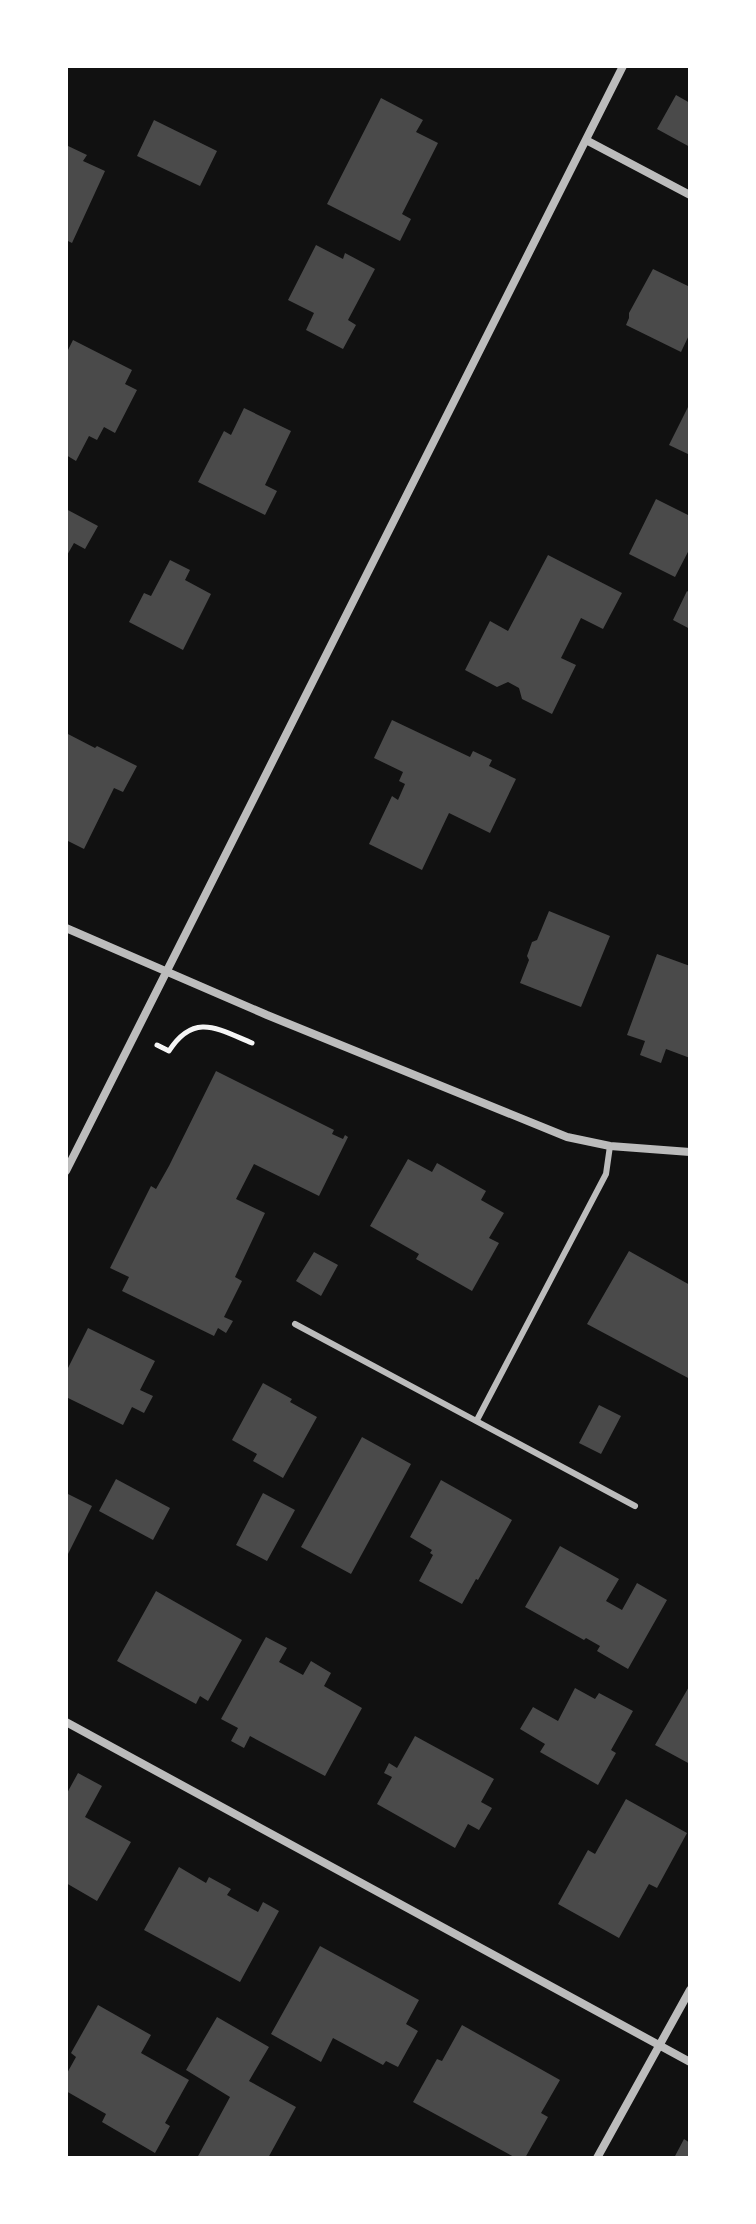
<svg xmlns="http://www.w3.org/2000/svg" width="756" height="2224" viewBox="0 0 756 2224" font-family="'IBM Plex Sans',sans-serif">
<style>
.building{fill:#4a4a4a}
.lines{fill:none;stroke-linecap:round;stroke-linejoin:round}
.path{stroke:#f5f5f5;stroke-width:5}
.service{stroke:#bcbcbc;stroke-width:6}
.minor{stroke:#bcbcbc;stroke-width:8}
</style>
<rect width="100%" height="100%" fill="#111"/>
<path class="building" d="M676 95 690 103V147L657 129Z
M381 98 423 120 416 132 438 143 402 214 411 219 400 241 327 204Z
M154 120 217 151 200 186 137 156Z
M66 145 87 155 83 161 105 171 72 243 66 240Z
M316 245 343 259 345 253 375 269 348 320 356 325 343 349 306 330 314 313 288 300Z
M653 269 690 287V333L681 352 626 325 629 318V313Z
M73 340 132 370 125 384 137 390 115 433 104 427 97 440 89 436 76 461 66 455V354Z
M690 403V455L669 445Z
M244 408 291 431 265 485 277 491 265 515 198 482 224 431 231 435Z
M656 499 690 516V548L675 577 629 554Z
M66 509 98 526 85 549 74 543 66 557Z
M548 555 622 593 603 629 581 618 561 658 576 665 552 714 522 699 519 688 508 682 497 687 465 670 490 621 508 631Z
M170 560 190 570 185 580 211 594 183 650 129 622 144 593 151 596Z
M687 591 690 593V629L673 620Z
M392 720 470 757 473 751 492 760 489 766 516 779 490 833 449 813 422 870 369 844 392 796 398 800 405 784 399 781 403 772 374 758Z
M66 733 95 748 97 746 137 766 123 792 114 788 84 849 66 840Z
M549 911 610 936 581 1007 520 983 529 960 527 956 532 942 537 940Z
M657 954 690 966V1058L666 1049 661 1063 640 1055 645 1041 627 1035Z
M216 1071 334 1130 332 1134 343 1139 345 1135 348 1137 319 1196 254 1164 236 1199 265 1213 235 1277 242 1281 224 1317 233 1321 226 1333 218 1328 214 1336 122 1291 129 1277 110 1268 151 1186 156 1189 169 1166Z
M408 1159 432 1172 437 1163 486 1191 481 1200 504 1213 489 1238 499 1243 472 1291 416 1259 419 1254 370 1226Z
M629 1251 690 1285V1379L587 1324Z
M314 1252 338 1265 321 1296 296 1281Z
M88 1328 155 1361 140 1390 153 1396 144 1413 132 1407 123 1425 66 1397V1372Z
M263 1383 292 1399 290 1402 317 1417 283 1478 253 1461 257 1454 232 1440Z
M599 1405 621 1416 601 1454 579 1443Z
M362 1437 411 1464 351 1574 301 1547Z
M116 1479 170 1508 153 1540 99 1511Z
M441 1480 512 1520 478 1580 476 1579 462 1604 419 1581 433 1555 430 1553 432 1550 410 1537Z
M66 1493 92 1506 66 1558Z
M263 1493 295 1510 267 1561 236 1545Z
M560 1546 619 1579 606 1601 622 1610 637 1583 667 1600 628 1669 597 1651 600 1646 586 1638 584 1640 525 1607Z
M156 1591 242 1640 208 1701 200 1696 196 1704 117 1661Z
M266 1637 287 1648 279 1662 303 1675 311 1661 331 1673 324 1686 362 1708 325 1776 250 1736 244 1748 231 1741 238 1728 221 1719Z
M690 1685V1764L655 1745Z
M575 1688 595 1699 599 1693 633 1711 611 1750 616 1753 598 1785 540 1752 545 1744 520 1729 533 1707 558 1721Z
M415 1736 494 1779 481 1802 492 1808 479 1830 468 1824 455 1848 377 1804 392 1777 384 1773 389 1763 397 1768Z
M78 1773 102 1786 85 1817 131 1842 97 1901 66 1883V1795Z
M626 1799 687 1833 657 1888 649 1884 619 1938 558 1904 588 1850 595 1854Z
M179 1867 206 1883 209 1877 231 1889 227 1895 258 1912 263 1902 279 1911 240 1982 144 1930Z
M320 1946 419 2000 406 2024 418 2031 398 2067 386 2061 383 2065 333 2038 321 2062 271 2034Z
M98 2005 151 2035 141 2053 189 2080 165 2123 170 2126 155 2153 102 2122 106 2114 66 2091V2075L76 2057 71 2053Z
M217 2017 269 2047 249 2081 296 2107 268 2158H197L230 2097 186 2070Z
M462 2025 560 2080 541 2113 548 2117 525 2158H516L413 2102 437 2059 442 2061Z
M684 2139 690 2143V2158H674Z"/>
<g class="lines">
<path class="path" d="M157 1045 169 1051C194 1012 218 1029 252 1043"/>
<path class="service" d="M295 1324 635 1506
M477 1420 606 1174 610 1146"/>
<path class="minor" d="M586 140 690 195
M66 928 267 1015 567 1137 610 1146 690 1152
M66 1171 623 66
M66 1722 690 2062
M597 2158 690 1990"/>
</g>
<rect width="756" height="2224" fill="none" stroke="#ffffff" stroke-width="136"/>
</svg>
